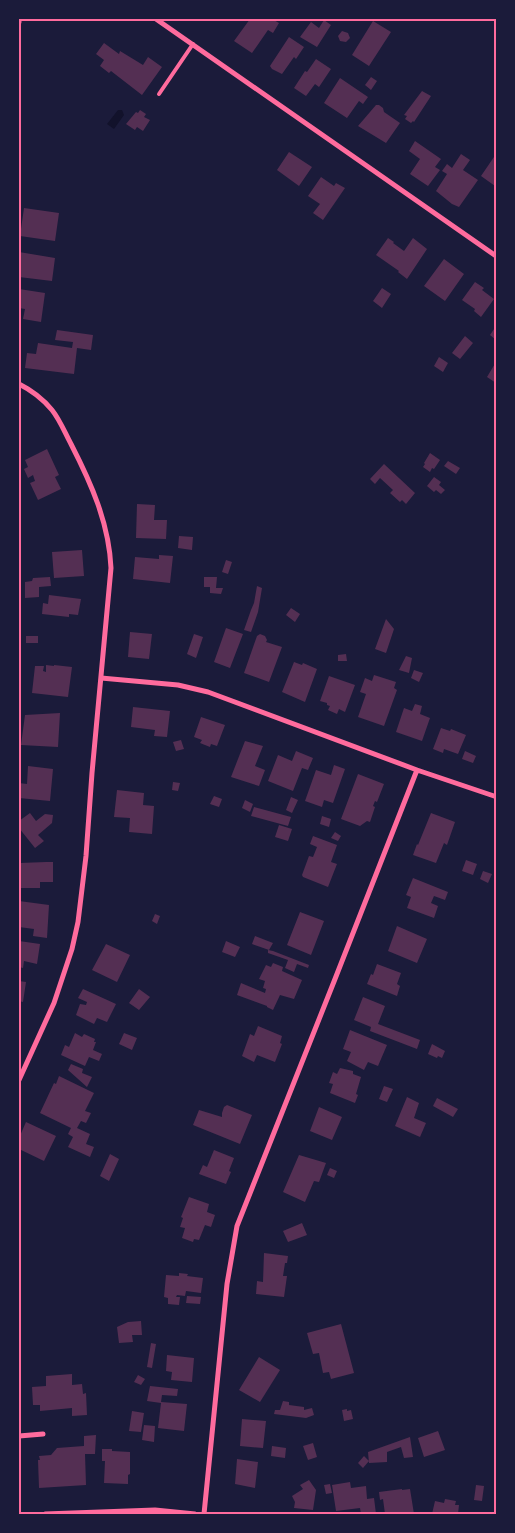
<svg xmlns="http://www.w3.org/2000/svg" width="515" height="1533" viewBox="0 0 515 1533" font-family="Poppins,sans-serif">
<style>
.water{fill:#12122b}
.building{fill:#542f53}
.lines{fill:none;stroke-linecap:round;stroke-linejoin:round}
.service{stroke:#ff6b9d;stroke-width:4}
.minor{stroke:#ff6b9d;stroke-width:5}
.neatline{fill:none;stroke:#ff6b9d;stroke-width:2}
</style>
<rect width="100%" height="100%" fill="#1b1b3a"/>
<path class="water" d="M118 110H122L124 115 114 129 107 124Z"/>
<path class="building" d="M250 19H272L279 23 273 33 268 30 252 53 234 41Z
M324 20 331 25 317 47 300 37 311 22 319 28Z
M373 21 391 32 369 66 352 55Z
M342 31 348 33 350 38 346 42 340 41 338 36Z
M289 37 304 47 296 59 294 57 282 74 272 69 270 66Z
M104 43 119 54 120 51 143 65 148 57 162 67 142 95 111 71 109 73 100 66 104 60 96 54Z
M316 59 331 69 319 87 315 84 306 96 294 88 305 71 307 72Z
M371 77 377 81 371 90 365 85Z
M340 78 368 97 363 104 359 101 347 118 324 103Z
M422 91 431 96 414 122 413 121 411 123 405 119 407 116 404 115Z
M376 105H379L383 108 384 112 400 123 386 143 358 126Z
M140 110 146 114 144 117 150 120 143 131 137 127 135 130 126 124 136 112 138 113Z
M415 141 441 159 435 167 440 170 428 186 410 174 420 159 409 151Z
M289 152 312 167 299 186 277 170Z
M461 154 470 160 463 170 478 180 459 207 452 204 436 191 447 174 442 171 447 164 452 168Z
M496 154V184L495 186 481 176Z
M321 177 334 186 336 183 345 188 323 220 313 213 320 204 308 196Z
M24 208 59 213 55 241 20 236Z
M388 238 394 242 393 243 404 251 413 238 427 249 407 279 398 272 399 271 376 255Z
M19 252 55 258 52 281 19 277Z
M444 259 464 274 445 301 424 286Z
M475 282 484 288 482 290 494 299 481 317 474 311 475 309 462 300Z
M382 288 391 294 382 308 373 301Z
M19 289 45 293 41 322 23 319 25 309 19 308Z
M496 326V340L490 335Z
M57 330 93 335 91 350 77 348 74 374 25 368 27 353 36 354 38 343 72 348 73 342 55 340Z
M465 336 473 343 460 359 452 353Z
M439 357 448 363 443 372 434 366Z
M496 362V383L487 377Z
M47 449 59 475 55 477 61 489 38 500 30 483 35 481 33 475 28 478 24 469 28 467 25 460Z
M430 453 440 460 434 469 432 468 430 472 423 467 425 464 424 463Z
M448 461 460 468 456 474 444 466Z
M384 464 415 493 406 504 402 500 400 502 390 493 393 490 380 478 375 484 370 479Z
M434 477 441 482 439 485 445 490 441 494 436 490 434 492 427 486Z
M137 504 155 505 154 520H167L166 539 136 538Z
M179 536 193 537 192 550 178 548Z
M82 550 84 576 54 578 52 552Z
M159 555 173 556 170 583 133 579 135 557 159 559Z
M226 560 232 562 228 574 222 572Z
M50 577 51 586 39 587V597L25 598V582L32 581 33 578Z
M204 577H217L216 588H223L221 594 210 593V587H204Z
M257 586 262 588 258 612 251 632 244 630 251 610 254 603Z
M49 595 81 599 78 615 69 614V617L42 614 43 603 48 604Z
M291 608 300 614 295 622 286 615Z
M386 619 394 629 386 653 375 649Z
M226 628 243 634 230 668 214 662Z
M130 632 152 634 149 659 128 657Z
M194 634 203 637 196 658 187 654Z
M260 634 265 636 267 640 266 642 282 647 269 682 244 673 257 636Z
M26 636H38V643H26Z
M346 654 347 661H338V655Z
M406 656 412 658 409 673 399 670Z
M294 662 302 665 303 663 317 669 305 702 282 692Z
M46 665 54 666V665L72 667 68 697 32 693 35 666H44L43 671 46 672Z
M414 670 423 673 419 682 411 678Z
M374 675 396 682 394 688 397 690 384 726 358 717 366 694 360 692 365 678 372 681Z
M329 676 355 685 345 712 339 709 337 714 328 710 330 706 327 705V703L320 701Z
M415 704 422 706 420 714 430 718 422 741 396 732 404 708 412 711Z
M133 707 170 711 167 737 154 736 155 730 131 727Z
M60 713 58 747 21 745 25 715Z
M201 717 225 725 217 746 211 744 210 747 200 743 202 740 194 737Z
M441 728 450 731 451 729 466 735 458 754 444 749 443 753 433 749Z
M181 740 184 749 176 751 173 742Z
M245 741 263 746 255 766 265 770 259 786 231 777Z
M296 751 313 758 308 770 302 768 293 791 268 781 278 755 292 761Z
M465 751 476 756 473 763 462 759Z
M334 765 345 769 333 803 324 800 322 807 305 801 316 770 331 775Z
M28 766 53 769 50 801 19 798V783L27 784Z
M358 774 384 784 377 802 375 801 373 806 375 807 370 822 367 821 360 826 341 819Z
M173 782 180 783 178 791 172 790Z
M117 790 144 793 143 805 154 806 152 834 129 832 130 818 114 817Z
M214 796 222 799 219 807 210 804Z
M291 797 298 800 292 813 286 810Z
M245 800 253 804 250 812 242 808Z
M254 807 291 817 288 826 251 816Z
M30 813 36 821 45 814 53 815 52 823 38 835 44 841 35 848 19 828V821Z
M431 813 455 822 447 845 444 843 436 863 413 855 417 844 418 845Z
M322 816 331 819 329 827 320 824Z
M279 825 292 829 288 841 275 837Z
M335 832 341 836 338 841 331 838Z
M313 836 337 845 331 862 337 864 328 887 303 877 302 875 309 856 313 857 317 847 310 844Z
M466 860 477 864 473 875 462 871Z
M46 862H53V882H40V888H19L20 863Z
M483 871 492 874 488 883 480 879Z
M413 878 448 892 445 900 434 896 431 903 438 906 434 918 407 908 411 897 406 895Z
M19 901 49 905 47 938 33 936 34 929 19 927Z
M300 912 324 921 311 955 287 945Z
M155 914 160 916 157 924 152 921Z
M397 926 427 939 417 963 388 951Z
M255 936 273 943 269 950 252 944Z
M19 941 40 944 37 964 24 961 23 968 19 967Z
M226 941 240 947 235 957 222 952Z
M106 944 130 955 117 982 92 970Z
M268 950 273 951 309 965 308 968 297 964 294 972 285 968 288 960 268 953Z
M273 963 283 967 282 971 302 980 294 999 280 995 273 1010 267 1007V1006L237 995 241 983 265 993 266 989 263 988 265 981 259 979 266 965 271 967Z
M377 964 401 973 397 984 400 986 397 996 367 984 371 974 373 975Z
M19 981 26 982 23 1002 19 1001Z
M83 989 116 1004 107 1022 97 1018 94 1024 76 1015 80 1004 86 1005 87 1002 78 998Z
M139 989 150 997 139 1010 129 1003Z
M363 997 385 1006 378 1024 420 1040 417 1049 370 1031 371 1027 354 1020Z
M258 1026 282 1036 280 1043 282 1044 275 1062 257 1055 254 1062 242 1056 250 1034 254 1036Z
M350 1030 387 1045 378 1066 368 1062 364 1070 347 1061 351 1052 343 1049Z
M75 1033 82 1037 84 1034 95 1039 94 1042H96L93 1050 102 1054 99 1061 89 1057 85 1066 61 1055 65 1045 69 1047Z
M124 1033 137 1038 132 1050 119 1044Z
M432 1044 445 1051 442 1058 438 1056 437 1058 428 1054Z
M71 1064 83 1069 82 1073 92 1077 87 1087 68 1070Z
M340 1068 353 1071V1074L361 1077 356 1094 358 1095 355 1103 330 1093 333 1084 329 1083 333 1072 337 1074Z
M59 1076 94 1093 85 1111 91 1113 86 1123 81 1121 77 1128 90 1134 86 1144 94 1147 90 1157 68 1147 73 1137 68 1134 71 1128 40 1113 54 1083 56 1084Z
M384 1086 393 1089 387 1102 379 1099Z
M407 1097 419 1103 414 1118 426 1123 420 1137 395 1126Z
M437 1098 458 1109 453 1117 433 1106Z
M227 1105 252 1115 240 1144 193 1125 199 1110 222 1117V1113L224 1107Z
M319 1107 342 1117 332 1140 310 1131Z
M26 1122 56 1136 44 1161 19 1149V1138Z
M214 1150 234 1158 229 1171 231 1172 226 1184 199 1174 203 1165 207 1167Z
M110 1154 119 1159 109 1181 100 1176Z
M299 1155 326 1163 319 1182 314 1181 305 1202 283 1192Z
M330 1168 337 1171 334 1178 327 1175Z
M189 1197 209 1204 207 1212 215 1215 211 1227 205 1225 199 1240 194 1239 193 1242 182 1238 185 1228 180 1227 183 1218 181 1217Z
M302 1223 307 1235 288 1242 283 1231Z
M264 1253 288 1256 287 1263H285L283 1276H287L284 1297 256 1294 257 1281 263 1282Z
M179 1273 188 1274 187 1276 203 1278 201 1293 186 1291 185 1296 177 1295 176 1297H180L179 1305 168 1304V1298L164 1297 166 1275 179 1276Z
M187 1296 201 1297 200 1304 186 1303Z
M141 1321 142 1335H132L133 1342 119 1343 117 1327 128 1322Z
M341 1324 354 1373 331 1379 329 1372 323 1373 319 1353 313 1354 307 1333Z
M151 1343 156 1344 152 1368 147 1367Z
M167 1355 194 1358 192 1382 171 1380 172 1372 166 1371Z
M259 1357 280 1370 260 1402 239 1390Z
M72 1374V1385L82 1384 83 1394 86 1393 87 1415 72 1416V1408L40 1411V1405H33L32 1387 46 1386V1376Z
M138 1375 145 1379 141 1385 134 1382Z
M150 1386 178 1389 177 1396 162 1395 161 1402 187 1404 184 1431 158 1428 161 1403 147 1401Z
M283 1401 289 1402V1405L304 1407V1410L312 1408 314 1415 306 1418 274 1414 275 1410H280Z
M347 1409V1411L351 1410 353 1419 344 1421 342 1410Z
M132 1411 144 1413 141 1432 129 1431Z
M242 1419 266 1421 263 1448 240 1446Z
M144 1425 155 1426 154 1442 142 1440Z
M438 1431 445 1450 424 1457 418 1438Z
M96 1435 95 1454H85L86 1485 39 1488 38 1460H40L39 1456 51 1455 57 1448 84 1446V1436Z
M410 1437 413 1457 404 1458 401 1447 387 1452V1462L369 1463 368 1452Z
M313 1443 317 1457 308 1460 303 1446Z
M272 1446 286 1448 285 1458 271 1456Z
M102 1449H112V1451L130 1452V1474L128 1475V1484L104 1483 105 1461H102Z
M364 1456 369 1461 363 1468 358 1463Z
M237 1459 258 1462 255 1488 235 1484Z
M309 1480 316 1490 313 1510 294 1508 295 1502 292 1496 303 1489 300 1485Z
M350 1482 351 1488 366 1486 367 1499 374 1498 376 1514H361L360 1508 336 1511 332 1485Z
M330 1484 332 1493 326 1494 324 1485Z
M476 1485 484 1486 482 1501 474 1500Z
M402 1489V1490L410 1489 414 1514H385L383 1499 380 1500 379 1492Z
M445 1499 456 1501 455 1505H459L458 1514H432L435 1501 444 1503Z"/>
<g class="lines">
<path class="service" d="M159 94 193 44"/>
<path class="minor" d="M156 19 496 256
M19 22V19
M19 384C31 390 43 399 52 410 60 420 65 433 71 444 91 483 109 523 111 568L92 773 86 856 78 922 72 949 54 1003 19 1080
M101 678 178 685 208 692 417 770 494 796
M19 1436 43 1434
M45 1514 155 1510 195 1514
M204 1514 227 1284 237 1226 335 979 417 770"/>
</g>
<rect width="515" height="1533" fill="none" stroke="#1b1b3a" stroke-width="40"/>
<rect x="20" y="20" width="475" height="1493" class="neatline"/>
</svg>
